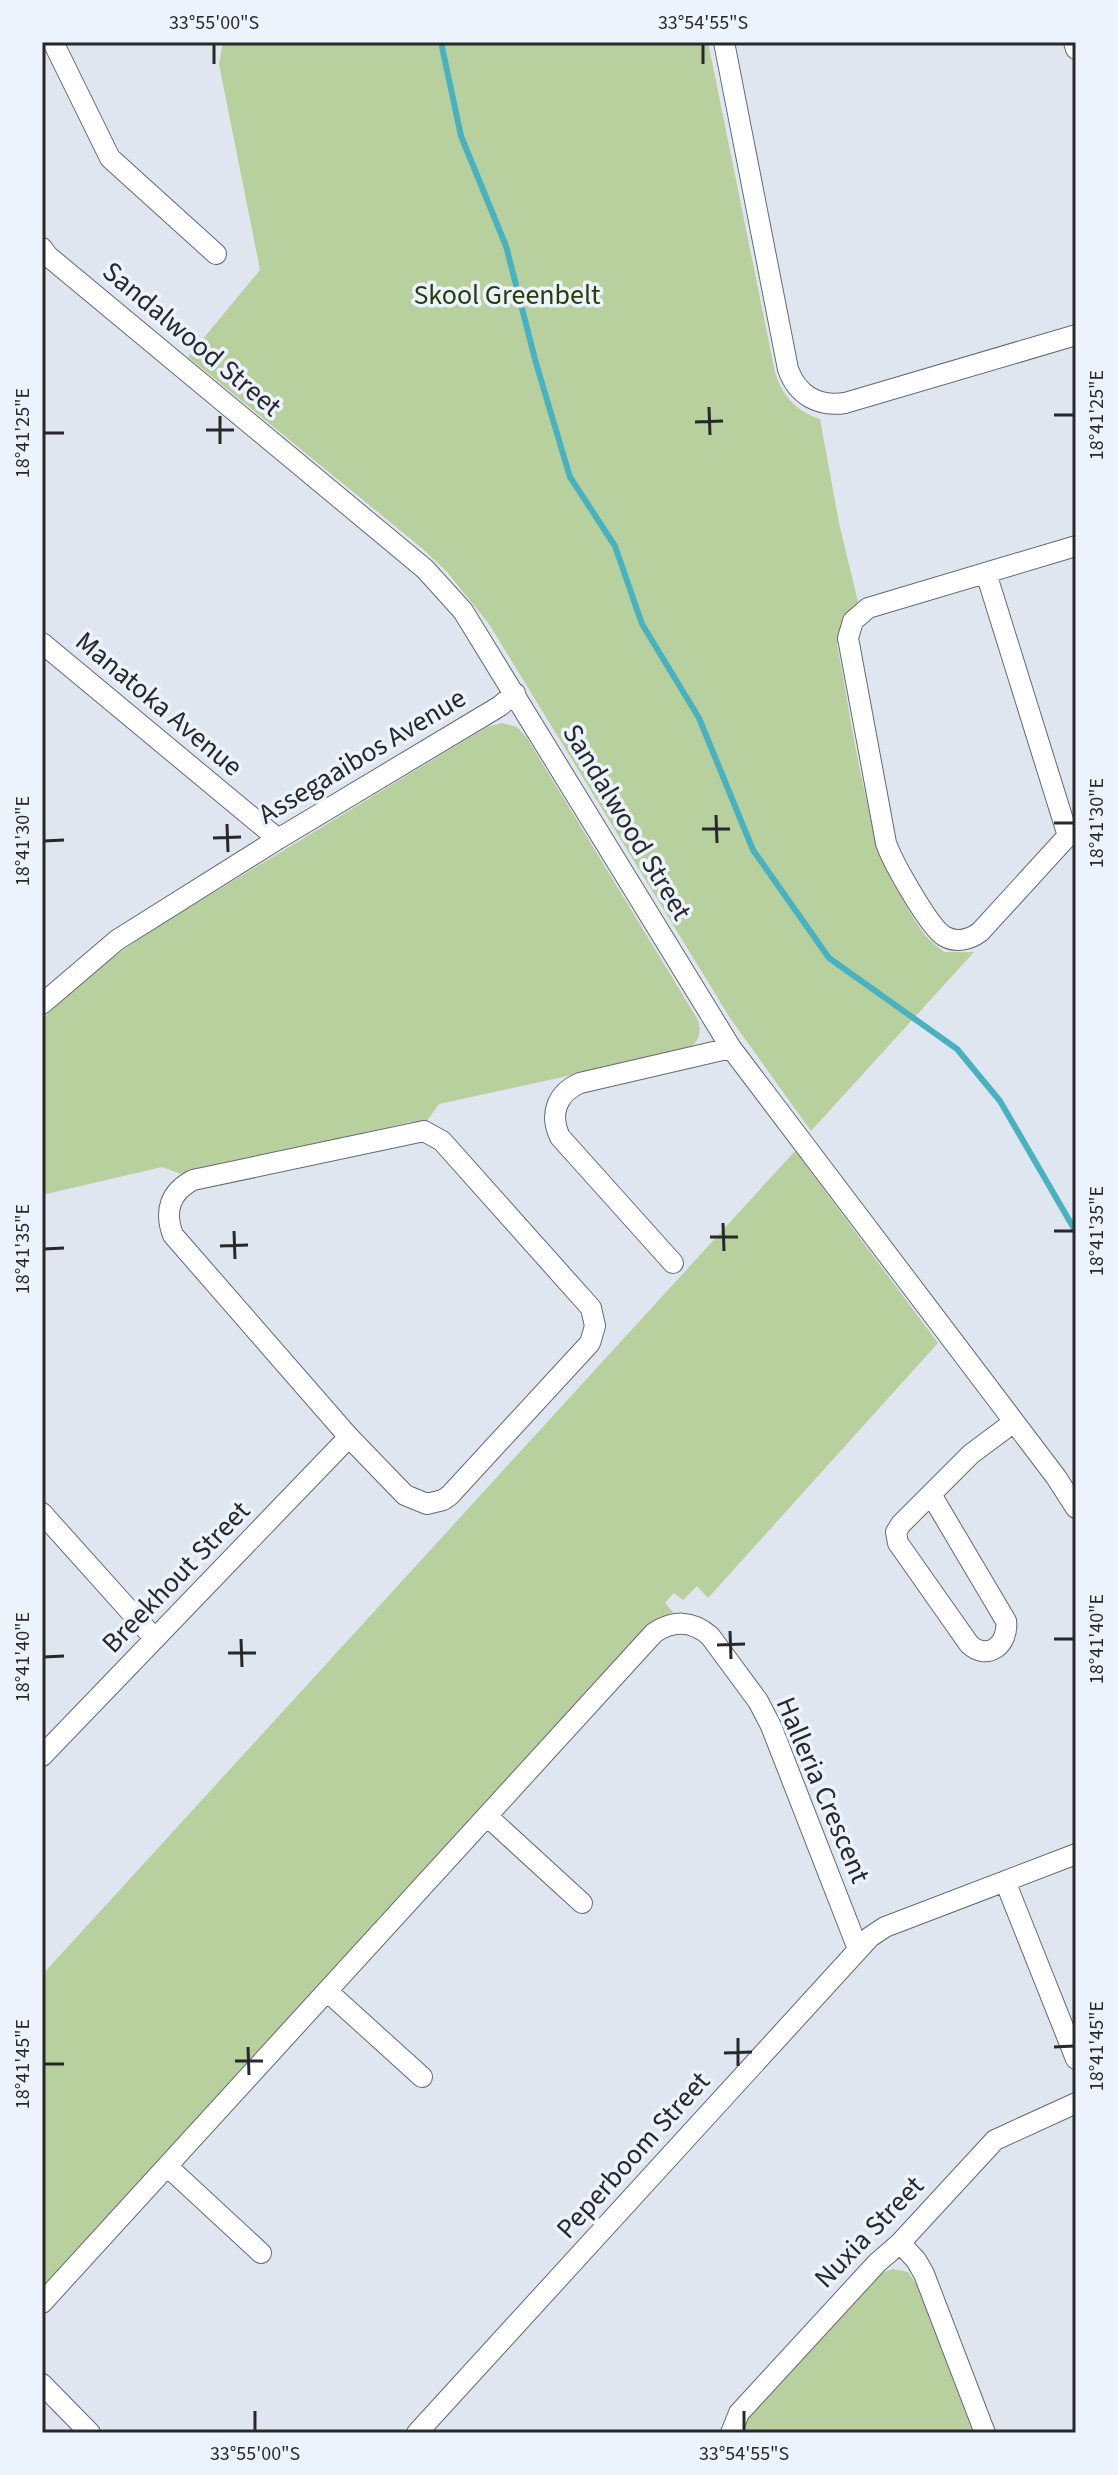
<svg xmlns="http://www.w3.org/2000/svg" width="1118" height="2475" viewBox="0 0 1118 2475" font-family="'Source Sans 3',sans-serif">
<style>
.green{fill:#b7d09d}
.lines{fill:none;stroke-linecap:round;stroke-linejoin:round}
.stream{stroke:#49b2c0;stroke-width:6}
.minor-casing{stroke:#646971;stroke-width:22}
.minor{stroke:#fff;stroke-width:20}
.ticks{fill:none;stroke:#26282b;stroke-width:3}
.labels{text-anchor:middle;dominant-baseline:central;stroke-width:7;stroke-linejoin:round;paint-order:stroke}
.park-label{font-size:28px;fill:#273c0b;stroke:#edf3fd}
.street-label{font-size:28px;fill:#26282b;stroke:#edf3fd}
.neatline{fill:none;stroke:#26282b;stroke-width:3}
.ticks-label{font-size:20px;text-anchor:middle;fill:#26282b}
</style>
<rect width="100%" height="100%" fill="#e0e6ef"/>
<path class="green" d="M223 42H708L775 372C782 396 796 411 820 419L839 523 858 602 844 617 837 644C856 740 864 848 922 931 927 939 937 946 944 952H974L811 1131 730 1018 489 624 447 572 423 549 188 357 260 270 219 64Z
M502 723 517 727 527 738 698 1020C703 1035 697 1046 682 1051L439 1104 426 1122H410L184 1175 162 1167 42 1195V1019L101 966 144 935 487 727Z
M795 1151 938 1343 708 1598 697 1586 683 1600 674 1593 665 1603 673 1612 672 1613 650 1624 42 2287V1975Z
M893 2269 908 2272 917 2285 973 2433H742L748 2417 879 2274Z"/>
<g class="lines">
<path class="stream" d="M441 42 461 136 506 246 536 363 570 477 615 546 642 624 699 718 753 850 829 958 957 1049 1000 1101 1076 1232"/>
<g class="minor-casing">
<path id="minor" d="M53 42 110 158 216 254
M724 42 788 369C797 395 818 407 845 403L1076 335
M1074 42 1076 49
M42 248 48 256 425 569 463 611 731 1048 1056 1477 1076 1508
M1076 546 868 608 853 621 848 638 886 843C892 861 929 927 944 936 956 943 969 940 980 932L1076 827
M986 573 1068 836
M42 643 278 839
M42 1004 117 940 278 839 500 706 515 693
M424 1131 442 1141 591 1308 595 1326 590 1343 450 1495 443 1500 427 1504 405 1495 349 1437 173 1235C164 1211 170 1192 193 1180Z
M673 1263 560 1137C549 1114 557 1093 580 1083L731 1048
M932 1496 1006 1621C1009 1644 988 1662 969 1644L898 1543 896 1532 901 1524 971 1454 1014 1422
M42 1513 155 1639
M42 1756 349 1437
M487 1816 582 1903
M1005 1881 1076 2059
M327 1991 422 2077
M167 2166 261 2253
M900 2243 916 2260 924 2274 985 2433
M42 2303 654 1633C673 1620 692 1620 710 1636L758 1701 771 1726 858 1949
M42 2384 90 2433
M417 2433 870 1937 885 1927 1076 1854
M731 2433 739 2413 877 2263 900 2243 995 2140 1076 2103"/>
</g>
<use href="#minor" class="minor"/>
</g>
<path class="ticks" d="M214 44V64M703 44V64M709 407 710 435M1054 415H1074M220 416V444M695 422 723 421M206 430H234M44 433H64M716 815 717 843M1054 823H1074M227 824 228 852M702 829H730M213 838 241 837M44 841 64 840M723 1223 724 1251M234 1231 235 1259M1054 1231H1074M710 1237H738M220 1246 248 1245M44 1249 64 1248M730 1631 731 1659M241 1639 242 1667M1054 1639H1074M717 1645 745 1644M228 1653H256M44 1657 64 1656M738 2038V2066M248 2047 249 2075M1054 2047 1074 2046M724 2053 752 2052M235 2061H263M44 2064H64M255 2411V2431M744 2411V2431"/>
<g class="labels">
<g class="park-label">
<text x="507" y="295">Skool Greenbelt</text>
</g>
<g class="street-label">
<text transform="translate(192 339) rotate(40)">Sandalwood Street</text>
<text transform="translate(159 704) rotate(40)">Manatoka Avenue</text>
<text transform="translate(362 756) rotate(-31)">Assegaaibos Avenue</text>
<text transform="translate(627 822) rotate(59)">Sandalwood Street</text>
<text transform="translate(176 1577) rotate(-46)">Breekhout Street</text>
<text transform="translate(823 1790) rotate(67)">Halleria Crescent</text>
<text transform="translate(633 2155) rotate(-48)">Peperboom Street</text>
<text transform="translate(869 2232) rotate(-46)">Nuxia Street</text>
</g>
</g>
<rect width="1118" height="2475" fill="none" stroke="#edf3fd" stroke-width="88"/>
<rect x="44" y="44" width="1030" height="2387" class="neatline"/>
<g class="ticks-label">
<text x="214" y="29">33°55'00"S</text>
<text x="703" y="29">33°54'55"S</text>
<text transform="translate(1096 415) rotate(-90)" y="7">18°41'25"E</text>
<text transform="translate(22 433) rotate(-90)" y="7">18°41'25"E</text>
<text transform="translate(1096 823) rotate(-90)" y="7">18°41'30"E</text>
<text transform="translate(22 841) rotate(-90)" y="7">18°41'30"E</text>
<text transform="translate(1096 1231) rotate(-90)" y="7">18°41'35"E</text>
<text transform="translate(22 1249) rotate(-90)" y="7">18°41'35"E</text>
<text transform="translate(1096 1639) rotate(-90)" y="7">18°41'40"E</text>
<text transform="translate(22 1657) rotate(-90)" y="7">18°41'40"E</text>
<text transform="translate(1096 2046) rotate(-90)" y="7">18°41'45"E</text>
<text transform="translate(22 2064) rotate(-90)" y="7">18°41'45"E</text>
<text x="255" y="2460">33°55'00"S</text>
<text x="744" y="2460">33°54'55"S</text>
</g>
</svg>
